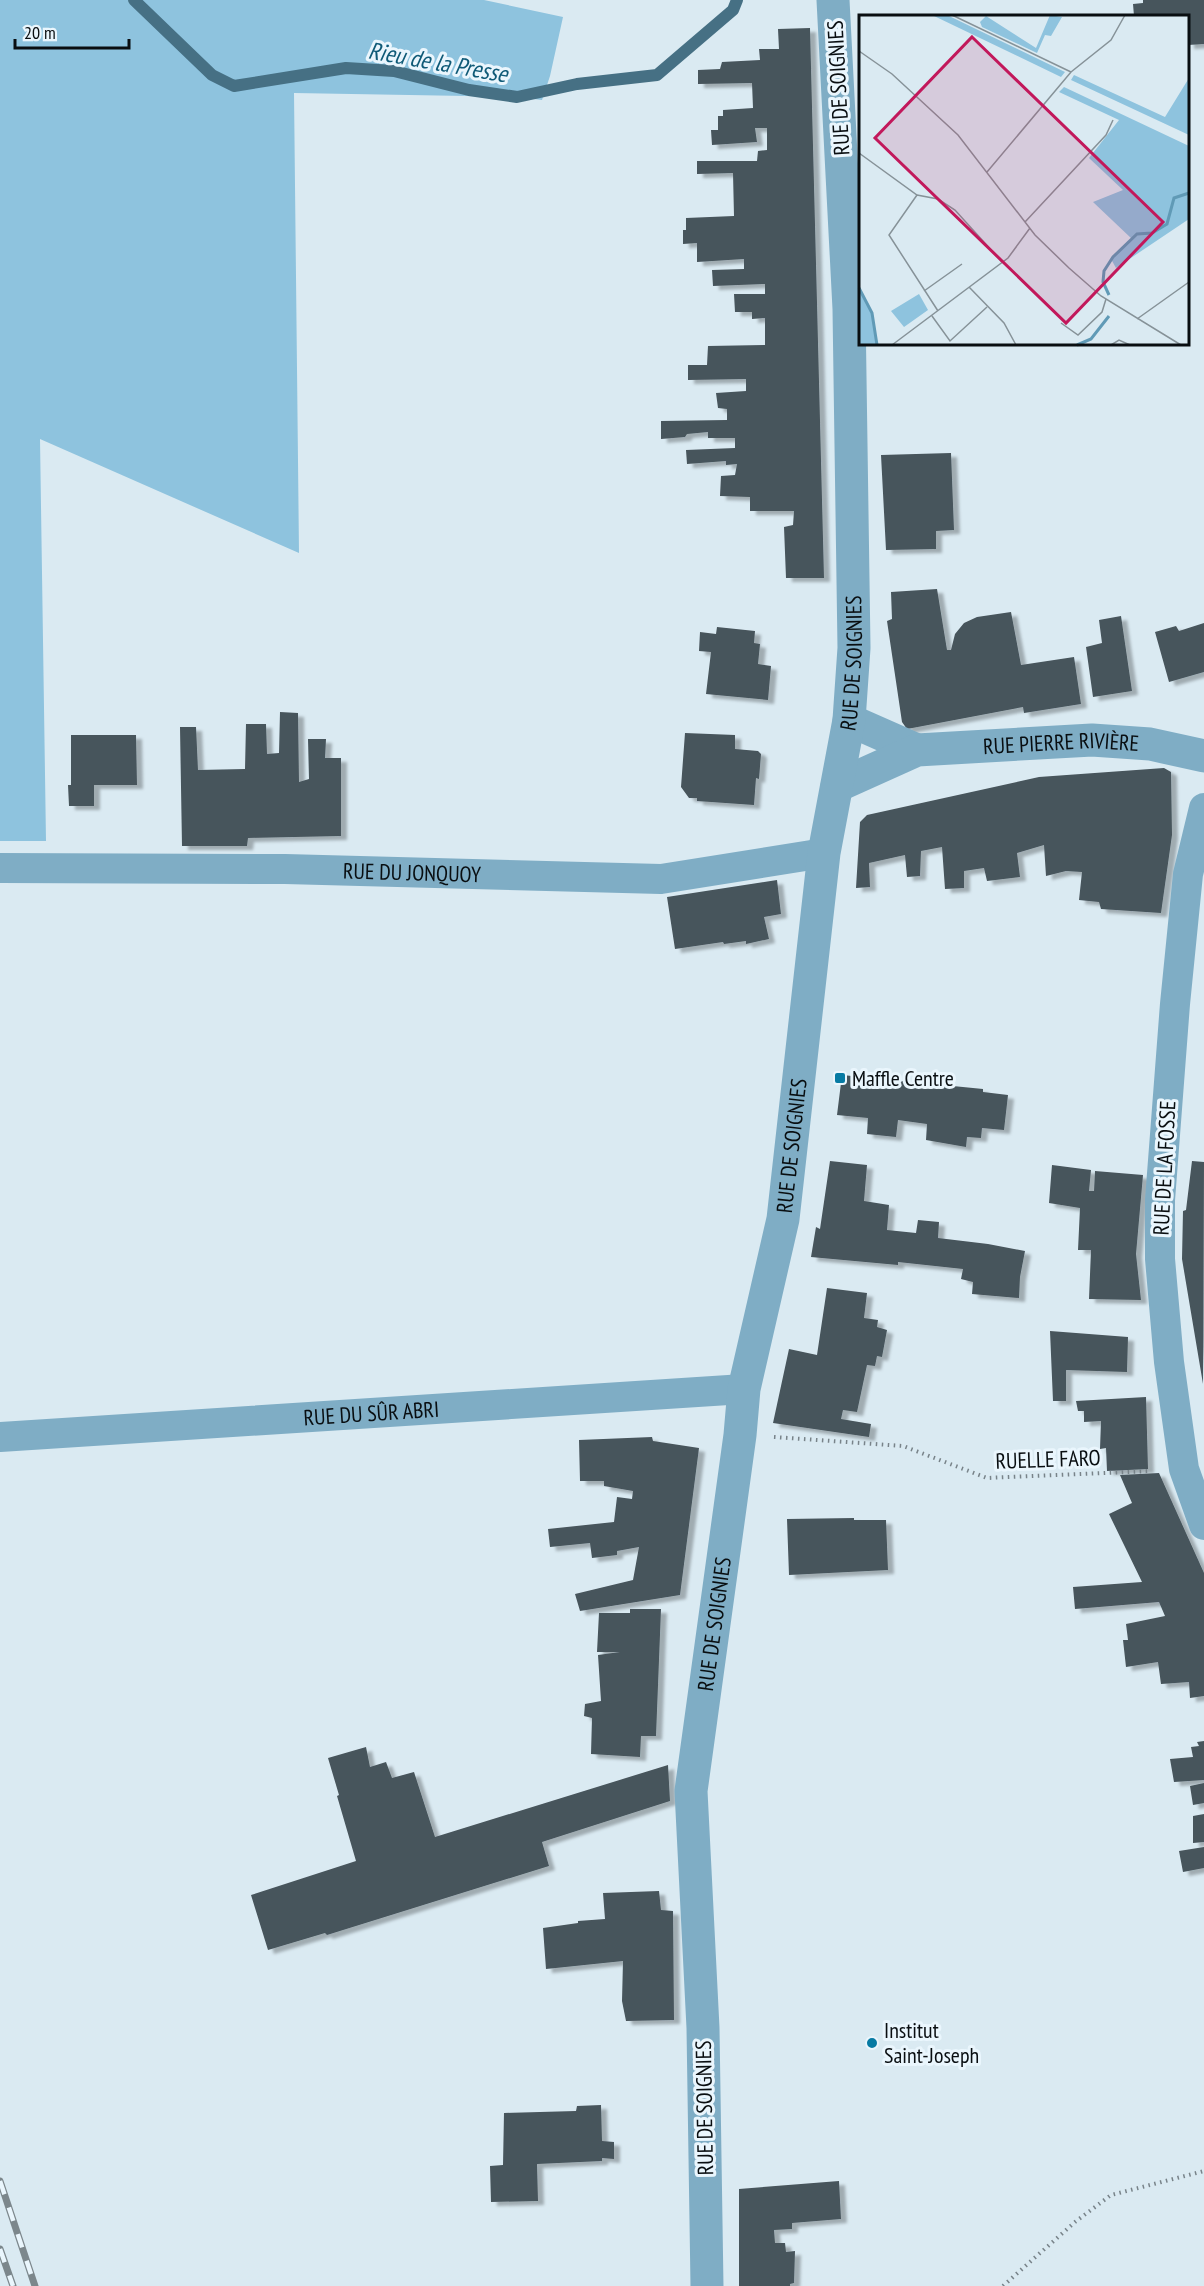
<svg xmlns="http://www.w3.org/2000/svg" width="1204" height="2286" viewBox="0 0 1204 2286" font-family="'PT Sans Narrow',sans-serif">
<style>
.green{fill:#8ec3de}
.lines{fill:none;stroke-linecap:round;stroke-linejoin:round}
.stream{stroke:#467084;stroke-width:12}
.building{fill:#47545b;filter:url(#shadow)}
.path{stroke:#788389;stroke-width:4;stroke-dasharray:1.5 4.5;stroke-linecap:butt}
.minor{stroke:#7fadc5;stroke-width:30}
.tertiary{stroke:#7fadc5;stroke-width:33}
.rail-casing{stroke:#7c878c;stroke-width:7}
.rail{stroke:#eaf6fd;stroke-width:4.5;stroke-dasharray:14;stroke-linecap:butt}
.poi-dot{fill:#067aa3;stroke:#eaf6fd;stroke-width:2}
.labels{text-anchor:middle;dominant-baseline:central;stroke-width:6;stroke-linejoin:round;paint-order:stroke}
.street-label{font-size:22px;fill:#090e11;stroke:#eaf6fd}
.poi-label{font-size:22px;fill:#090e11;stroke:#eaf6fd;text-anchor:start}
.water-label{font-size:24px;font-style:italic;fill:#0f5a77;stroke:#eaf6fd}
.inset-river{fill:none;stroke:#609ab6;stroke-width:3}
.inset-road{fill:none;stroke:#869298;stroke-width:1.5}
.view{fill:#c2185b;fill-opacity:0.15;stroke:#c2185b;stroke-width:3}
.inset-edge{fill:none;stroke:#090e11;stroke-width:3}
</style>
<defs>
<filter id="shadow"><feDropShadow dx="6" dy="4" stdDeviation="1.5" flood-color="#0004"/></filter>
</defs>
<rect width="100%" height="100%" fill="#daeaf2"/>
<path class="green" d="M0 0H484L563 17 550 76 542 100 517 97 294 93 299 553 40 439 46 841H0Z"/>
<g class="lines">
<path class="stream" d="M134 0 212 75 234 86 346 68 394 71 469 90 517 97 577 84 657 75 733 10 737 0"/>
</g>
<path class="building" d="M1143 0H1204V44L1188 45V16H1134L1133 4 1143 3Z
M810 28 824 578H786L784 527 793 525 794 511H750V497L720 496 721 476 735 475 737 464 726 465V461L687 464 686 450 735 448V438H708V432L687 434 685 437 661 439V421L727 420V409L718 408 716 393 746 391V379L688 380V365H707L708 346 765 345V318L752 319V312H735L734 294H765V284L713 286 712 270 744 269V259L697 262V243L683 244V230H686V218L734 216 733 173 697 174V161H757L758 151 767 150V128H755L757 142 712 145 711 130H718V116H723V110L753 108 752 83 698 84V70L720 69 722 62 760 60 759 49H779L778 29Z
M951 453 954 530 936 531V549L886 550 881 455Z
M937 589 947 650H951L955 634 964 623 977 617 1011 612 1021 665 1074 657 1081 704 1024 713 1023 707 907 729 902 722 887 621 892 619 891 592Z
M1121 616 1132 691 1093 697 1086 647 1102 643 1099 620Z
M1204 623V672L1169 682 1155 632 1176 626 1179 631Z
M717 627 755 631 754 643 760 644 758 664 771 666 768 700 706 694 711 652 699 651 700 632 716 634Z
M280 712 298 713 299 782 309 779 308 739H326L325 758H341V836L248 838 247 846H182L180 727H196L198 770 245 769 246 724H266L267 754 279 753Z
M685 733 735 735V749L758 751 761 754 759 779 756 778 754 805 697 801V798H689L681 787Z
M71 735H136L137 785H94V806H69L68 785H71Z
M1164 768 1171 772 1172 835 1161 913 1101 909 1099 902 1079 900 1082 872 1066 871 1046 876 1044 845 1017 853 1020 877 987 881 984 868 964 871V888L945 889 942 847 921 851 920 876 907 877 905 855 869 863 870 887 856 888 860 822 867 815 1039 777Z
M777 880 781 914 764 917 769 939 746 944V941L724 944 723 942 675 949 667 897Z
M842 1075 983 1089V1092L1008 1095 1004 1130 982 1128 981 1138 967 1137 966 1147 926 1140 927 1124 898 1120 896 1137 867 1134 868 1118 837 1115Z
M830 1161 867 1165 864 1201 889 1205 887 1230 916 1233 918 1220 939 1222 938 1238 988 1244 1025 1251 1020 1277 1019 1298 972 1294 973 1282 961 1279 963 1269 898 1262V1265L811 1257 816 1227 820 1229Z
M1192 1161 1204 1162 1203 1384 1182 1259 1183 1211 1186 1210Z
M1052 1165 1091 1170 1089 1191H1094L1095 1171 1143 1175 1136 1254 1141 1300 1089 1299 1091 1250H1078L1080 1208 1049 1203Z
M827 1288 867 1293 864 1318 878 1320 877 1327 887 1330 882 1357 877 1356 875 1366 867 1365 857 1412 843 1410 841 1419 871 1424 869 1437 773 1423 789 1349 817 1355Z
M1050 1331 1128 1337 1127 1372 1066 1370V1401H1053Z
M1146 1397 1148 1469 1107 1471 1106 1448 1100 1449 1101 1421 1084 1422V1411H1078L1076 1401Z
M652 1437 653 1441 699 1448 680 1595 580 1611 575 1594 633 1580 639 1547 617 1551V1555L592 1558 590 1543 550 1547 548 1529 614 1522 617 1497 632 1499 633 1491 604 1486V1481H580L579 1440Z
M1159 1473 1204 1573V1696L1190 1698 1189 1682 1161 1684 1158 1662 1126 1667 1123 1640H1128L1126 1624 1165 1616 1159 1602 1075 1609 1073 1587 1142 1582 1109 1514 1132 1503 1120 1475Z
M854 1518V1520H886L888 1570 789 1575 787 1519Z
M630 1609H661L656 1736H641L640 1757 591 1754 592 1718 584 1716 585 1704 601 1701 598 1655 620 1652H597L599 1613H630Z
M1204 1741V1780L1174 1782 1170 1759 1193 1757 1191 1747 1199 1746 1197 1742Z
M366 1747 370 1767 386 1762 392 1778 414 1772 435 1837 668 1765 670 1801 542 1842 549 1866 327 1935 325 1933 268 1950 251 1895 356 1861 337 1796 339 1795 328 1758Z
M1204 1783V1803L1193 1805 1190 1786Z
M1204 1814V1842L1193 1843V1816Z
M1204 1847V1868L1183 1872 1179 1851Z
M659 1891 661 1910 673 1911 674 2020 626 2021 622 2001 623 1961 546 1969 543 1928 578 1923V1921L605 1919 603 1893Z
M601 2105 602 2141 614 2142V2159L602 2158V2161L537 2164 538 2201 491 2202 490 2166 503 2165 504 2113 576 2111 577 2106Z
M839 2181 841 2219 792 2223V2229L774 2230 775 2243H785L786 2252 795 2251 794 2283 790 2284V2286H739V2189Z"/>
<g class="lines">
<path class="path" d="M774 1437 903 1446 987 1478 1150 1471
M1003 2286 1075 2222 1111 2195 1204 2171"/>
<g class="minor">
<path d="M1204 808 1188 874 1175 1004 1160 1200V1259L1169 1362 1184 1469 1204 1525"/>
<path id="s1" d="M0 868 285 869 661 879 824 853"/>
<path id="s2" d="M0 1437 744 1389"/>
</g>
<g class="tertiary">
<path d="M849 720 917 750"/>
<path id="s3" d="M837 786 917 750 1092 740 1150 744 1204 756"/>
<path id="s4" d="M707 2286 703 2028 691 1791 740 1435 744 1389 783 1219 824 853 849 720 854 648 849 309 833 0"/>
</g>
<g class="rail-casing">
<path id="rail" d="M0 2181 35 2286
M0 2249 13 2286"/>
</g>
<use href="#rail" class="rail"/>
</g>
<g class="poi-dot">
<rect x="834" y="1072" width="12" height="12" rx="3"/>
<circle cx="872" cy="2043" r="6"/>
</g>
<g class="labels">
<g class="street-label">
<text transform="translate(838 88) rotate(-93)">RUE DE SOIGNIES</text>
<text stroke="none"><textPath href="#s4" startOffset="1636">RUE DE SOIGNIES</textPath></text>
<text stroke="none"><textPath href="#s3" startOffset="232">RUE PIERRE RIVIÈRE</textPath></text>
<text stroke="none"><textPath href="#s1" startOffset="412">RUE DU JONQUOY</textPath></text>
<text stroke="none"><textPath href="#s4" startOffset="1149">RUE DE SOIGNIES</textPath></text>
<text transform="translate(1164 1168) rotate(-87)">RUE DE LA FOSSE</text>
<text stroke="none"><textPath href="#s2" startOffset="372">RUE DU SÛR ABRI</textPath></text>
<text transform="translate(1048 1459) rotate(-2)">RUELLE FARO</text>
<text stroke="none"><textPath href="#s4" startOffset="664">RUE DE SOIGNIES</textPath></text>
<text transform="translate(704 2108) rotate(-91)">RUE DE SOIGNIES</text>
</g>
<g class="poi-label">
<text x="852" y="1078">Maffle Centre</text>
<text x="884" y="2030">Institut<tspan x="884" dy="25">Saint-Joseph</tspan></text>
</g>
<g class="water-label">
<text transform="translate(438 62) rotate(10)">Rieu de la Presse</text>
</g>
</g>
<g transform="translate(859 15)">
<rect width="330" height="330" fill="#daeaf2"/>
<path d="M73 0H88L206 57 202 62ZM191 0 203 2 192 21 186 20 178 38 123 12 121 7 127 1 177 33ZM215 60 306 102 330 63V120L212 65ZM205 72 330 131V204L257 253 252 244 273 224 234 187 264 175 230 143 260 105 200 77ZM0 273 13 298 18 330H0ZM60 279 69 295 45 312 32 296Z" fill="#8ec3de"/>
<path class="inset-river" d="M0 273 13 298 18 330M250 280 244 267 245 256 254 242 278 219 293 218 308 209 315 183 330 178M218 330 232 324 250 301"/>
<path class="inset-road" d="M93 0 212 57M0 36 33 59 99 120 176 220 210 253 242 281 322 330M0 138 58 180 79 184 96 195 143 247M128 157 212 57 252 25 266 0M58 180 30 220 79 296M166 207 247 120 254 105M110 272 145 308 157 330M65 276 103 249M73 301 91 326 128 292M278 304 330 267M202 308 219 320 243 297 247 284M33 330 149 243 171 213M252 330 260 325 271 330"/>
<path class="view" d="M113 22 304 207 207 308 16 123Z"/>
<rect width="330" height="330" class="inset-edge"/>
</g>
<path d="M15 39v9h114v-9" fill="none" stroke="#090e11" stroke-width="3"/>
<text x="24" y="39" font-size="18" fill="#090e11" stroke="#eaf6fd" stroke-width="4.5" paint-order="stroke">20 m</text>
</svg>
